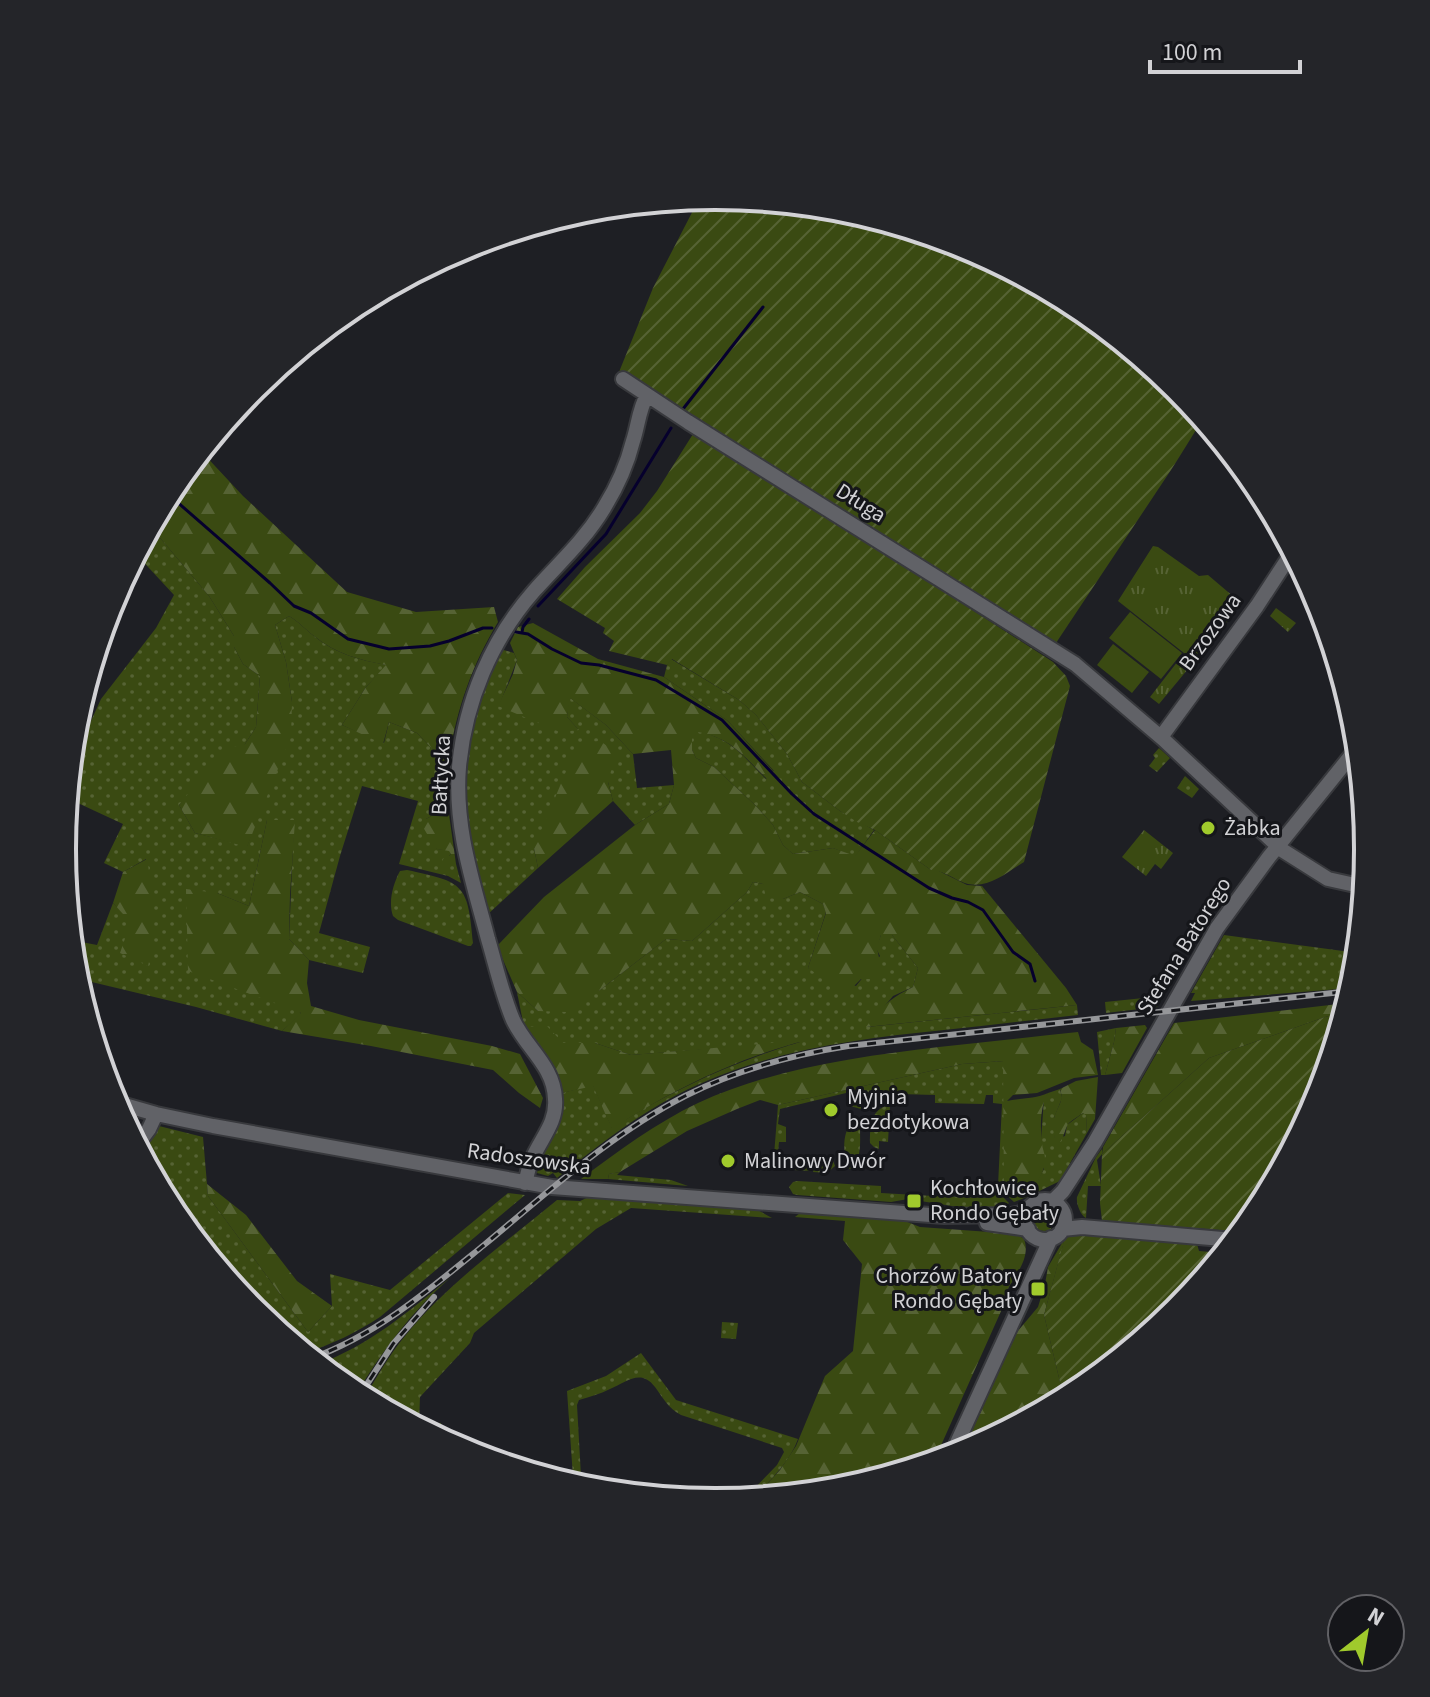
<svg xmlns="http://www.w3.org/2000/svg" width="1430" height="1697" viewBox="0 0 1430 1697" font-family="'Source Sans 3',sans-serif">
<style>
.grass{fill:url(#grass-dots)}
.forest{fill:url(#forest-firs)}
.park{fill:url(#park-tufts)}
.garden{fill:url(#garden-furrows)}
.pitch{fill:#3a4a12}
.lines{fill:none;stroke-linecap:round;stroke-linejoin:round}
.stream{stroke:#06002d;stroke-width:3}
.minor-casing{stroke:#38393d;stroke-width:18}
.minor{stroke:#616267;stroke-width:14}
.rail-casing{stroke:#96979a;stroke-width:6}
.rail{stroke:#15161a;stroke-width:3;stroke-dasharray:9;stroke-linecap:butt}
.poi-dot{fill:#a0ca2c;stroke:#15161a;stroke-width:3}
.labels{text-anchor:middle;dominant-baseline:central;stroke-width:6;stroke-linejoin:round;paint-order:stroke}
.street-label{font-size:22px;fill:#d2d2d5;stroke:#15161a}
.poi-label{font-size:22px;fill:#d2d2d5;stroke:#15161a;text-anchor:start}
.rim{fill:none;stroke:#d2d2d5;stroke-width:4}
</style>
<defs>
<pattern id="grass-dots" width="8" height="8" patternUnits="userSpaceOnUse" patternTransform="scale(2)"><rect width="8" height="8" fill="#3a4a12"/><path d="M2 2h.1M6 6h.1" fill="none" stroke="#566334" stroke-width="1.8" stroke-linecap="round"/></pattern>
<pattern id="forest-firs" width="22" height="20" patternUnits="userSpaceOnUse" patternTransform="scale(2)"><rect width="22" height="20" fill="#3a4a12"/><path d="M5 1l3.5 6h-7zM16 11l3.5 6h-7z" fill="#566334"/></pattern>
<pattern id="park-tufts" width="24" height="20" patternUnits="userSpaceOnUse" patternTransform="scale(2)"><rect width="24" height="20" fill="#3a4a12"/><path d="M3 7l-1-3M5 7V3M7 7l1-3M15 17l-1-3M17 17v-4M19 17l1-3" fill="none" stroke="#566334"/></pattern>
<pattern id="garden-furrows" width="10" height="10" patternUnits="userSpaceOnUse" patternTransform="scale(2)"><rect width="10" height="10" fill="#3a4a12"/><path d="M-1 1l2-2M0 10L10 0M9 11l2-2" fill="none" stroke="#566334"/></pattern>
</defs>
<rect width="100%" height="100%" fill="#1e1f24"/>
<path class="grass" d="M150 526 209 596 234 636V647L243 664 260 676 256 727 245 744 179 805 195 833 247 846 261 809 292 702 286 662 275 625 289 616C299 622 305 629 314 636 336 654 360 660 387 665L366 687 342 725 384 743 389 722 417 733 438 755 449 758 444 782 448 807 426 819 437 849 449 850 451 854 449 856 452 864H456L461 883 448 876 399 864 418 801 362 786 340 856 319 933 370 947 363 973 309 960 289 939 294 820H267L249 906 217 893 301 1014 282 1031 196 1007 75 978 74 975 71 940 97 945 113 903 124 914 148 966 146 859 123 872 104 863 123 824 67 798 70 767 101 699 156 628 174 595 136 554Z
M500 649 514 653 517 660 499 706 578 729 567 717 569 697 606 725 633 754 637 788 674 785 669 804 635 825 613 801 608 782 534 848 538 868 487 915C476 875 465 834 463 793 462 743 479 693 500 649Z
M671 659 739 700 756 715 787 754 802 782 840 811 874 830 855 857 833 848 793 854 783 845 773 825 755 805 714 767 696 758 692 750 691 739 698 731C733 740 742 755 766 779L774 771 728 721 664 677 667 665Z
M1159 748 1170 758 1157 772 1149 766 1155 758 1153 755Z
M1185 776 1199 789 1192 798 1177 788Z
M407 870C464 882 468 884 473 943L471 946H468L398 920 393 916C388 902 393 884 400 871Z
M753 882 763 884 783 899 800 892 823 904 826 912 808 968 856 986 880 956 876 948 881 935H892L918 968 913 987 893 996 867 1027 1077 1005 1078 1015C1033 1020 989 1025 944 1030 845 1040 750 1053 662 1103 624 1125 590 1152 557 1178L553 1173 548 1176 537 1173 539 1164 537 1162 559 1123 562 1093 593 1085 612 1128C670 1091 733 1062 800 1042L631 1055 595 1043H562L524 1027 517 992 538 1011 600 990 666 939 692 941 747 892Z
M1224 935 1358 953 1355 976 1352 988 1191 1001 1195 993H1191Z
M1163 996 1157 1007 1106 1013 1105 1002Z
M1116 1028 1114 1042 1105 1075H1101L1097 1032Z
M1004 1061V1193L998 1186 1002 1104 993 1103V1095H986L984 1104 935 1103V1095L863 1093 861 1109 850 1106 846 1093 780 1109 778 1124 786 1127V1142H779L778 1152H776V1155L782 1157 785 1154 781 1169 773 1168 778 1105 962 1064Z
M1060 1089 1062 1098 1054 1118 1055 1139 1065 1136 1067 1125 1083 1113 1086 1114 1087 1133 1060 1181 1029 1196 1044 1169 1041 1140 1044 1098 1048 1093Z
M890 1105 888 1142 879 1141V1149L874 1147 870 1143C870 1126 870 1109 890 1105Z
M155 1125 203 1137 208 1196 308 1332 332 1306 330 1274 390 1290 508 1193 525 1195 380 1317C356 1333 332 1344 306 1353L253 1310 193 1236 192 1214 139 1150Z
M849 1127 860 1128C860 1141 862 1160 851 1169L847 1168C844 1157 842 1136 849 1127Z
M1102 1149V1154L1097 1160 1101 1186H1088L1086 1218C1080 1215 1076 1203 1077 1197L1096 1157Z
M793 1157 794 1162H798V1158H806V1164L816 1165 818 1160H831L832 1158 835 1166 827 1173 813 1172 814 1167H811L810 1171 794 1170 792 1164Z
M620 1172 617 1175 671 1180 688 1186 608 1179 609 1174Z
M797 1181 881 1186V1193L934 1196 936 1197 937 1196 989 1198 990 1190 997 1191 1009 1203 1002 1209 977 1210 908 1199 891 1202 797 1195 793 1194 789 1187 793 1182Z
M593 1195 756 1209 772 1218 631 1208 596 1229 474 1333 470 1343 420 1397 419 1424 441 1423 443 1440 438 1437C436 1430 432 1429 424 1430L364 1398C377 1377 389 1355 405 1336 448 1283 505 1243 557 1200L580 1201Z
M1033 1220a11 11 0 1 1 22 0a11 11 0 1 1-22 0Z
M451 1277C412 1311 383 1350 356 1394L318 1364C369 1346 410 1310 451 1277Z
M722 1322 738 1323 736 1339 721 1338Z
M641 1353 676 1400 798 1439C790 1462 770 1480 754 1498L744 1499 777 1465 784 1452 782 1448 681 1415C668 1408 663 1398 655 1387 641 1368 626 1382 610 1389 600 1394 589 1397 579 1400L577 1405 581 1476C573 1488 554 1479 542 1475L573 1477 567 1391 606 1376Z"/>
<path class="forest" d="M201 451 243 496 347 592 416 612 494 607 498 622C472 665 457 708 449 758L438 755 417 733 389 722 383 744 342 725 366 687 386 665C360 660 336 654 314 636 305 629 299 622 289 616L275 625 286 662 292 702 291 736 247 847 195 833 179 805 224 749 245 744 256 727 260 676 243 664 234 647V636L209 596 150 526 172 485Z
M533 623 598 659 664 677 728 721 774 772 767 779C742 755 733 739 698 732L692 739V750L696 758 714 767 755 805 773 825 783 845 793 854 833 848 855 856 875 830 931 870H937L967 885 982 886 1066 988 1077 1005 866 1027C881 1007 890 998 913 987L918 968 892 935H881L877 948 881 967 876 979H861L846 994 808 968 826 913 823 904 800 892 783 899 766 898 763 884 753 882 747 892 692 941 666 939 600 990 566 1012 538 1011 517 992 497 946 544 897 635 825 669 804 674 785 671 750 633 754 606 725 570 698 567 717 579 730 560 732 498 706 513 674 517 660 510 643 518 627Z
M600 741 616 752 608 782 613 801 538 868 534 848 578 743Z
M448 807 456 864 442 866 441 863 445 856H449L451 854 449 851 437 849 434 846 423 827 426 819Z
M267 820H295L290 895 289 939 309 960 307 983 311 1006 359 1020 492 1046 520 1054 543 1098 540 1108 519 1093 493 1070 371 1046 282 1031 301 1013 188 971 186 889 217 893 249 906Z
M147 859C153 895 158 930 148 966L120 953 129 927 123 914 113 903 123 872Z
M1347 1003 1345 1012 1325 1017 1209 1058 1102 1154 1103 1147 1174 1023Z
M1145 1025 1147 1028 1122 1073 1105 1075 1114 1042 1116 1028Z
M547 1026 563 1043H595L631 1055 807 1040C738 1058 671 1090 612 1129L593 1086 562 1093C556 1064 540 1050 524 1027Z
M1078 1032 1081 1042 1093 1050 1098 1075 1074 1078 1037 1093 1013 1095 1007 1101C1019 1098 1036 1099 1048 1093 1040 1105 1040 1129 1042 1143 1042 1149 1046 1155 1045 1162 1044 1174 1035 1185 1029 1196L1014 1202 1004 1193 1003 1061 962 1064 778 1105 760 1100 737 1109 687 1131 620 1172 609 1174 608 1179H581C618 1151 656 1123 698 1103 775 1068 856 1057 939 1047 986 1042 1032 1037 1078 1032Z
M1098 1077 1095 1119 1087 1133 1086 1115 1083 1113C1079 1116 1073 1119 1069 1123 1064 1129 1065 1137 1059 1143L1056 1142C1053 1134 1052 1123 1055 1115 1059 1104 1064 1100 1060 1089L1076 1081Z
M140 1151 192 1214 193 1236 172 1211Z
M207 1184 246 1215 297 1281 332 1306 308 1332 208 1196Z
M806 1212 900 1219 920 1227 1017 1234 1024 1239C1031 1257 1016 1274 1008 1289 1005 1295 1004 1302 1002 1309L934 1461 842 1489 754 1498 780 1470 796 1446 825 1376 853 1351 862 1264 843 1240 845 1221 795 1217 800 1213Z
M1065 1238 1044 1315 1064 1399 962 1453 1017 1332 1038 1307 1045 1284 1048 1267Z"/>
<path class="park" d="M1153 546 1158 547 1199 576 1208 575 1241 603 1193 669 1180 659 1184 653 1118 601Z
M1276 608 1296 623 1288 632 1270 616Z
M1178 661 1188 669 1159 704 1150 697Z
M1144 830 1173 853 1161 869 1155 864 1146 876 1122 857Z"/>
<path class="garden" d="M715 196 843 208 965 245 1078 306 1177 387 1203 419C1192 436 1182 453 1171 470L1056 643 619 372 653 288 700 197Z
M693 434 816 509 1053 662 1066 676 1070 686 1024 862C1004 874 984 893 960 881 951 877 941 870 931 870L875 830 857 822 840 811 802 782 787 754 756 715 739 700 672 659 667 665 609 651 614 641 603 633 605 628 557 599 585 567 640 513 657 491Z
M1345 1012 1318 1099 1258 1212 1249 1223H1237L1233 1231 1102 1221 1100 1203 1102 1154 1209 1058 1325 1017Z
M1071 1232 1197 1244 1199 1251 1223 1253 1176 1311 1077 1392 1064 1399 1044 1315 1065 1237Z"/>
<path class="pitch" d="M1130 612 1182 653 1161 679 1109 638Z
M1113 644 1149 672 1132 693 1097 665Z"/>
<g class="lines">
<path class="stream" d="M683 409 763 307
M168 494 270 583 294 606 311 613 348 639 389 649 430 646 449 641 483 628H492
M538 606 606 534 671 428
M516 632 528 634 552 649 581 663 599 665 656 680 722 720 792 794 814 814 929 888 952 898 968 902 983 910 1013 952 1030 964 1035 981
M522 632 523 627 529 619"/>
<g class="minor-casing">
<path id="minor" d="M623 379 688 422 1075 664 1163 739 1282 850 1328 879 1364 887
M1161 737 1257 606 1293 551
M114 1102 156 1114 213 1126 552 1187 944 1216 1011 1215 1026 1212
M137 1145 149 1129 156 1114
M525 1183C527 1173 530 1164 534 1155 543 1136 557 1121 555 1099 554 1066 526 1048 513 1020 502 994 496 966 488 939 473 882 454 827 459 767 465 702 491 640 534 591 559 563 584 541 604 508 617 487 627 465 633 441 638 426 639 409 647 395
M1025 1220a20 20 0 1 1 40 0a20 20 0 1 1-40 0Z
M1052 1202 1063 1191 1095 1142 1217 928 1269 857 1358 747
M987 1223 1028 1229
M1062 1229 1082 1227 1234 1240
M951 1456 1051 1238"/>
</g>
<use href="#minor" class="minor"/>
<g class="rail-casing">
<path id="rail" d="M312 1358C378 1334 430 1289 484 1245 548 1192 611 1134 685 1096 736 1070 791 1055 848 1046L1351 991
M360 1395 393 1344 434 1297"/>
</g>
<use href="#rail" class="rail"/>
</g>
<g class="poi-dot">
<circle cx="1208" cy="828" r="8"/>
<circle cx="831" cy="1110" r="8"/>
<circle cx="728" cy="1161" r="8"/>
<rect x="906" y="1193" width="16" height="16" rx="4"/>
<rect x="1030" y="1281" width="16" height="16" rx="4"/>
</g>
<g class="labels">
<g class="street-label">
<text transform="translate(861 503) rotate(32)">Długa</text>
<text transform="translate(1210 632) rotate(-54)">Brzozowa</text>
<text transform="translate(441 775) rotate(-87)">Bałtycka</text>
<text transform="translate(1184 946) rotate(-58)">Stefana Batorego</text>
<text transform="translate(529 1159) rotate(8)">Radoszowska</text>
</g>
<g class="poi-label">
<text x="1224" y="828">Żabka</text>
<text x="847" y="1097">Myjnia<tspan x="847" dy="25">bezdotykowa</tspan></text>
<text x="744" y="1161">Malinowy Dwór</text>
<text x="930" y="1188">Kochłowice<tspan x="930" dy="25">Rondo Gębały</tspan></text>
<text x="1022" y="1276" text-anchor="end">Chorzów Batory<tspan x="1022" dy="25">Rondo Gębały</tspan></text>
</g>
</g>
<path d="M0 0H1430V1697H0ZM76 849a639 639 0 1 1 1278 0a639 639 0 1 1-1278 0Z" fill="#242529" fill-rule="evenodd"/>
<path class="rim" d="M76 849a639 639 0 1 1 1278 0a639 639 0 1 1-1278 0Z"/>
<g transform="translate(1366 1633) rotate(31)"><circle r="38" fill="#15161a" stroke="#616165" stroke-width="2"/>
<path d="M0-6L14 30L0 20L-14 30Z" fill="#a0ca2c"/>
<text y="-12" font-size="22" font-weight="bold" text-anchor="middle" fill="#d2d2d5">N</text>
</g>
<path d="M1150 60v12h150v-12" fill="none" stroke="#d2d2d5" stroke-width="4"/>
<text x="1162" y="60" font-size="24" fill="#d2d2d5" stroke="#15161a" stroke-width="6" paint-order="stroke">100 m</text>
</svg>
